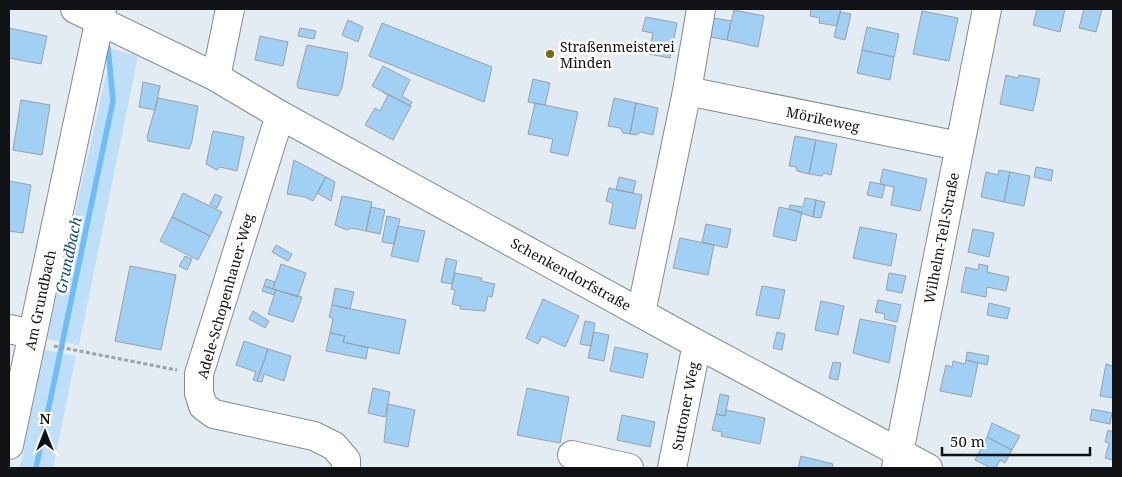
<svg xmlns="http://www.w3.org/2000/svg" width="1122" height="477" viewBox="0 0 1122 477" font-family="'Noto Serif',serif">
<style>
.green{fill:#bfdff9}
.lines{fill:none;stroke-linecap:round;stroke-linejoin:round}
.stream{stroke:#6bbefb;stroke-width:5.5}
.building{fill:#a0d0f4;stroke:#99a1a8}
.minor-casing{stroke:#848c92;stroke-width:30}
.path{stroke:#9ea4a9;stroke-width:3;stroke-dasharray:4 2.5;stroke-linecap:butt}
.minor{stroke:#fff;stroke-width:28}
.poi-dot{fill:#786b04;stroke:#fff;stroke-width:2}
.labels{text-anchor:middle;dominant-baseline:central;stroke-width:5;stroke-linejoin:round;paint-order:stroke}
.poi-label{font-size:14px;fill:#101215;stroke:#fff;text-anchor:start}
.street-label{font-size:14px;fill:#101215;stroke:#fff}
.water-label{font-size:15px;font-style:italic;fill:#0c4d74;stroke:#fff}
</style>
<rect width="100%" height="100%" fill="#e3ecf2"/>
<path class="green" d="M112 49 138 56 79 345 47 339Z
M44 350 76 356 53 468H20Z"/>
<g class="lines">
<path class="stream" d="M36 468 113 101 108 47"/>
</g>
<path class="building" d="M811 9H841L837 26 819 23 820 18 810 16Z
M1037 9H1065L1060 32 1033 25Z
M1084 9H1102L1096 32 1079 28Z
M734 10 764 16 758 47 727 40Z
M922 11 958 18 949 61 913 54Z
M840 12 851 14 845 40 834 37Z
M646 17 677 23 670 58 649 54 653 33 642 31Z
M714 18 731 21 727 40 710 37Z
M348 20 363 27 358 42 342 35Z
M382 23 492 67 484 102 369 56Z
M867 27 899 34 894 57 862 50Z
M9 28 47 36 41 64 9 58Z
M300 28 316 31 314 39 298 36Z
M260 36 288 42 283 66 255 60Z
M307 45 348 53 342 88 338 96 298 88 297 84Z
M862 50 894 57 890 80 857 73Z
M383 66 410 80 402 96 412 102 410 106 372 86Z
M1006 75 1018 78 1019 75 1040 79 1033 111 1000 104Z
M533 79 550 83 545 105 528 102Z
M143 82 160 86 155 110 139 107Z
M383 92 411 106 393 140 365 125 375 108 380 111 388 95Z
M158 98 198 106 192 141 189 149 148 141 147 137Z
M614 98 636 103 630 134 623 133 620 128 608 126Z
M21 100 50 105 42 155 13 150Z
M535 103 578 112 568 156 550 152 553 139 528 134Z
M636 103 658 108 653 135 641 132 636 135 630 134Z
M213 131 244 137 237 171 220 167 217 170 206 164Z
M795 136 816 140 809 174 797 171 796 167 789 166Z
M816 140 837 144 831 175 824 173 822 176 809 174Z
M294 160 326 177 313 201 305 197 287 194Z
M1036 167 1053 170 1051 181 1034 177Z
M883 169 927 179 920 211 891 205 894 187 880 184Z
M999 170 1010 172 1004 202 981 197 986 172 998 175Z
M1010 172 1030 176 1024 206 1004 202Z
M326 177 335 182 331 201 317 193Z
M619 177 636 181 633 193 616 190Z
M9 181 31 185 23 233 9 231Z
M870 182 885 185 882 198 867 195Z
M609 188 642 195 635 229 609 224 613 203 606 201Z
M183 193 222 212 210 236 172 217Z
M215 194 222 197 217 208 210 204Z
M342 196 372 202 366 231 351 228 347 230 335 225Z
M805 198 816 200 813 217 789 209 790 205 803 207Z
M816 200 825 202 821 218 813 217Z
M371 207 385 210 380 234 366 231Z
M779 207 802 212 796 241 773 236Z
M387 216 400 219 394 244 382 242Z
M172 217 210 236 198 260 160 241Z
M706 224 731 229 727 248 702 242Z
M398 226 425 231 418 262 391 256Z
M860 227 897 234 891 266 853 258Z
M973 229 994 233 989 257 968 252Z
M680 238 714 245 708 275 673 268Z
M276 245 292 254 288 261 272 252Z
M185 256 192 259 187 270 179 266Z
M446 258 457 261 452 284 441 282Z
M281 264 306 273 298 297 273 289Z
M979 264 988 266 987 272 1009 277 1006 291 987 287 986 297 961 292 966 267 978 270Z
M130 266 176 275 161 350 115 341Z
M455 273 482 278 481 281 495 284 492 297 488 296 485 311 460 309 461 306 452 304 455 290 451 289Z
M889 273 906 276 902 293 886 290Z
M266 279 275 282 273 289 264 286Z
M264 286 276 290 274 295 262 291Z
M762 286 785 290 779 319 756 315Z
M335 288 354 292 350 309 332 305Z
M273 289 302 297 293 322 268 314 276 290Z
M543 299 579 316 565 347 542 336 538 344 526 338Z
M878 300 901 305 897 322 884 319 885 314 875 312Z
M821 301 844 306 838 335 815 330Z
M989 303 1010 308 1007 319 987 315Z
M332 305 406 320 399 354 343 342 345 336 330 333 333 318 329 317Z
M253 311 269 321 265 328 249 319Z
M860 319 896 326 889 363 853 353Z
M585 321 595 323 591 346 580 344Z
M594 332 609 335 604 361 588 358Z
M777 332 785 334 782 350 773 348Z
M330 333 345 336 343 342 368 348 366 359 326 351Z
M244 341 268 349 257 381 253 380 256 372 236 365Z
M615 347 648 354 643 378 610 371Z
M268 349 291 356 284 381 264 374 262 382 257 381Z
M967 352 989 356 987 365 966 360Z
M966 360 978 363 971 397 940 391 946 365 952 367 953 361 965 364Z
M833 362 841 363 838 380 829 378Z
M1106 364 1113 366V398L1100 396Z
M373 388 390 392 385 417 368 413Z
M527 388 569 397 560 443 517 435Z
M720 394 729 396 725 416 716 414Z
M388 404 415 410 408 447 384 442Z
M1092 409 1112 413 1110 424 1090 420Z
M726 410 765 418 760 444 721 436 722 432 712 430 716 414 725 416Z
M622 415 655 422 650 447 617 440Z
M992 423 1020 436 1012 450 987 437Z
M1108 430 1113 432V460L1105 458 1109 443 1105 442Z
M987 437 1012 450 1005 463 1000 460 996 468H991L975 460Z
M801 456 833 464 832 468H798Z"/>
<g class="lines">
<g class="minor-casing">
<path id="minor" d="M75 9 216 77 280 115 697 344 928 468
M216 77 230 9
M687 91 959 146
M280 115 199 374V393L203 406 214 414 314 436 334 446 346 460V468
M641 313 687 91 701 9
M9 329 32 334
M9 445 102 9
M572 455 629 468
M672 468 697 344
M896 468 987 9"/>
</g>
<path class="path" d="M54 346 177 370"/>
<use href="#minor" class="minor"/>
</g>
<circle class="poi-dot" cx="550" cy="54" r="5"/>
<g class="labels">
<g class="poi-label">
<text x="560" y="46">Straßenmeisterei<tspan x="560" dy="16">Minden</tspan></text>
</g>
<g class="street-label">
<text transform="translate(823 119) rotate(12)">Mörikeweg</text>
<text transform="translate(941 238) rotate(-79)">Wilhelm-Tell-Straße</text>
<text transform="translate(571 274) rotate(29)">Schenkendorfstraße</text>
<text transform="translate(225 296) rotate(-74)">Adele-Schopenhauer-Weg</text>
<text transform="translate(40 300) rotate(-78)">Am Grundbach</text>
<text transform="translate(685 406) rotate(-79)">Suttoner Weg</text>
</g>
<g class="water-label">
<text transform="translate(68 255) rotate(-78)">Grundbach</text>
</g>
</g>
<rect width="1122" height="477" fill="none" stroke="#101215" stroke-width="20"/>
<g transform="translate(45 432)" stroke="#ffffff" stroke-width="4" paint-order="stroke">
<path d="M0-4L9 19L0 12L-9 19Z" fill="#101215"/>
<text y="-8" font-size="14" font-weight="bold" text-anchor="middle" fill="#101215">N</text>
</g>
<path d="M942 447v8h148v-8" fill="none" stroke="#101215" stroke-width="2.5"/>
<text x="950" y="447" font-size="15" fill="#101215" stroke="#ffffff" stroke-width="4" paint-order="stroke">50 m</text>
</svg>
